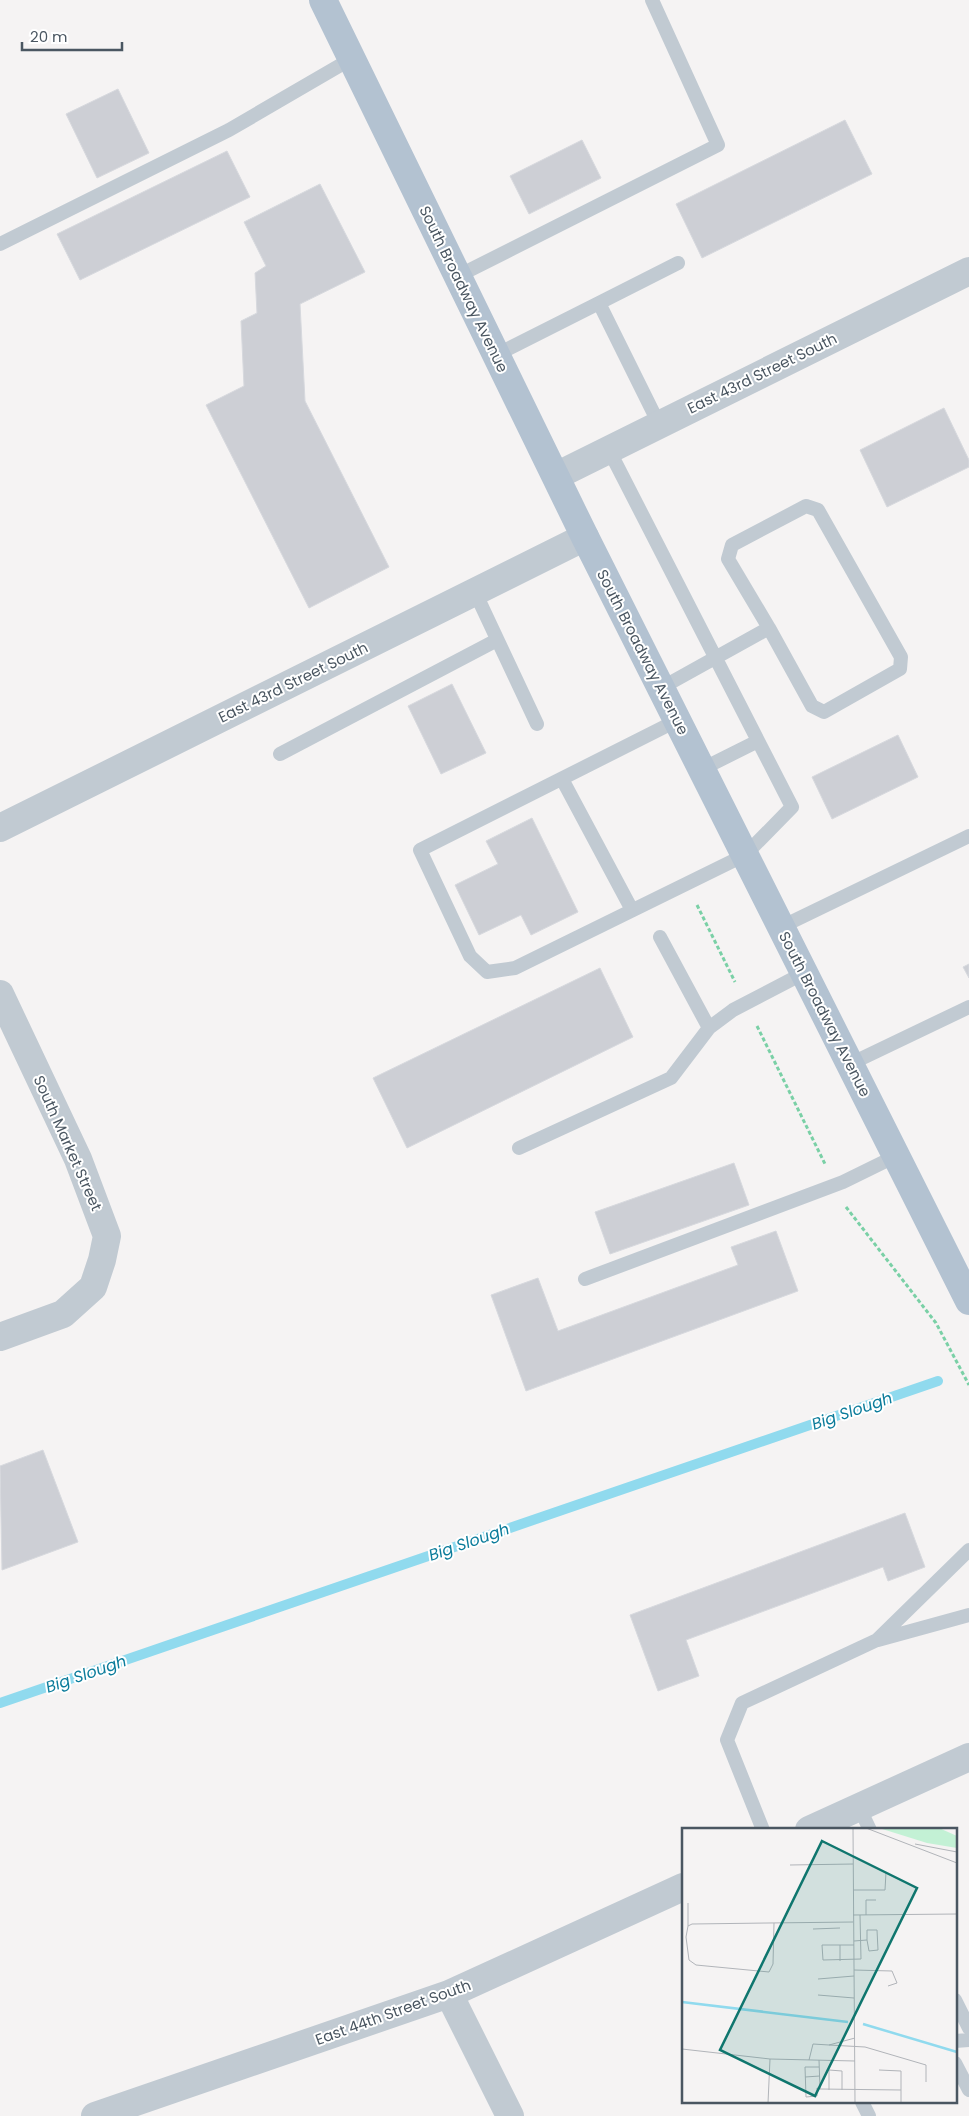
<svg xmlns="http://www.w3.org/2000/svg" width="969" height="2116" viewBox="0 0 969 2116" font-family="Poppins,sans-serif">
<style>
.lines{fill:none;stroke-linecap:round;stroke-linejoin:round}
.stream{stroke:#90daee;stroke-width:10}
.building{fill:#cdcfd5;stroke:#d7d9de}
.path{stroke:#7ad0a6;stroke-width:3;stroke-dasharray:4 2.5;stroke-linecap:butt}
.lane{stroke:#c1cad2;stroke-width:14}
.street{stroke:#c1cad2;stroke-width:28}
.primary{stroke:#b3c2d1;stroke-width:28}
.labels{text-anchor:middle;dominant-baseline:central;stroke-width:4;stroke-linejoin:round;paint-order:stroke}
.street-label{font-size:15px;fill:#4a5661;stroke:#fff}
.water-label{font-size:16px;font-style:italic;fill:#0c7c9b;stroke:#fff}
.inset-river{fill:none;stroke:#90daee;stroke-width:2.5}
.inset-road{fill:none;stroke:#b1b4b9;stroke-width:1}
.view{fill:#0f766e;fill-opacity:0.15;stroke:#0f766e;stroke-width:2.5}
.inset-edge{fill:none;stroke:#4a5661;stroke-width:2.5}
</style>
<rect width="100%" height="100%" fill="#f5f3f3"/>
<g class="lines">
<path class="stream" d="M0 1703 938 1381"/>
</g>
<path class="building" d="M118 89 149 153 97 178 66 114Z
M845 120 872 174 702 258 676 204Z
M582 140 601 178 529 214 510 176Z
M227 151 250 197 80 280 57 234Z
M320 184 365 272 300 304 305 401 389 567 309 608 206 405 244 386 241 321 257 313 255 273 266 266 244 222Z
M944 408 969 460V467L887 507 860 450Z
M452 684 486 753 441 774 408 706Z
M898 735 918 777 832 819 812 777Z
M532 818 578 912 531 935 521 915 479 935 455 885 498 864 486 841Z
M969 964V978L963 967Z
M600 968 633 1037 407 1148 373 1078Z
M734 1163 749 1205 610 1254 595 1212Z
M776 1231 798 1291 526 1391 491 1295 538 1278 558 1331 738 1265 731 1247Z
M43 1450 78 1542 2 1570 0 1466Z
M905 1513 925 1567 888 1581 883 1567 686 1640 699 1676 658 1691 630 1615Z"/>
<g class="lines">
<path class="path" d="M697 905 735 982
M757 1026 825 1164
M846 1207 936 1323 969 1385"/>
<path class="lane" d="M0 244 229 130 351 59
M458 276 718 145 652 0
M496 355 599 303
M659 424 599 303 678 263
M609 450 792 807 745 855 515 968 487 972 470 956 420 850 678 720
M475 592 537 724
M661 688 769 628 812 706 824 712 900 669 901 657 818 510 806 506 732 545 728 559 769 628
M280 754 497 640
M702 769 758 741
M562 779 632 910
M781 927 969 836
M660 937 709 1028
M850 1064 969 1007
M519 1148 671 1078 709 1028 733 1010 804 973
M585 1279 843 1182 896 1156
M878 1640 969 1615
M859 1807 870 1830
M763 1830 727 1740 742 1703 877 1640 969 1550
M955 2000 969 2028
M955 2041 969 2040
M955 2063 969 2090
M862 2102 869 2116"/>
<path class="street" d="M556 476 969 271
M0 828 585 537
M0 994 78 1159 107 1236 102 1260 93 1287 63 1314 0 1337
M809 1830 969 1757
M449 1994 510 2116
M95 2116 449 1994 683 1887"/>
<path class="primary" d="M323 0 585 537 969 1301"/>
</g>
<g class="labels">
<g class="street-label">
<text transform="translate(464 289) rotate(64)">South Broadway Avenue</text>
<text transform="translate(762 373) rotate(-26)">East 43rd Street South</text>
<text transform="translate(643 652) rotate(63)">South Broadway Avenue</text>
<text transform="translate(293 682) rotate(-26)">East 43rd Street South</text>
<text transform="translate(825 1014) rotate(63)">South Broadway Avenue</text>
<text transform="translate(68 1143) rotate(66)">South Market Street</text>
<text transform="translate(393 2012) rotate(-20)">East 44th Street South</text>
</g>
<g class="water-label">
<text transform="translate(852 1411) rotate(-19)">Big Slough</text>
<text transform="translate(469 1542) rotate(-19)">Big Slough</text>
<text transform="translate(86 1674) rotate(-19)">Big Slough</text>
</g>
</g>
<g transform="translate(682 1828)">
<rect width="275" height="275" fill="#f5f3f3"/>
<path d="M197 0H257L275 8V20L245 15Z" fill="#c3f1d5"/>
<path class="inset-river" d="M0 174 166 194M181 196 275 224"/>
<path class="inset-road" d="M171 0 173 275M184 0 275 35M233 16 275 24M108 37 171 36M171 62H203L204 44M6 75V98M171 87 275 86M184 87V72H194M92 95 91 136 87 144 14 137 7 132 4 109 6 98 10 96 86 95 171 94M131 101 158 100M172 113 185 112 187 123 196 122 195 102H185V112M158 117V133M172 117H140L141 132 179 131 178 87M172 142 210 143 215 155 206 158M136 151 172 148M136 167 172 170M147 217 183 219 244 237V254M0 221 88 231 173 233M127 232 131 216 147 217 173 210M137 232 138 261 219 262V275M137 239H123L124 269 135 268V260L138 261M197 242 219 243V262M123 249 138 248M147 262V242L160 243V262M86 275 88 231"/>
<path class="view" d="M140 13 235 60 133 268 38 222Z"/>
<rect width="275" height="275" class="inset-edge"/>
</g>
<path d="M22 42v8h100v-8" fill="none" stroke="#4a5661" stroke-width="2.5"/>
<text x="30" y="42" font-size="15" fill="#4a5661" stroke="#ffffff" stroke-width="4" paint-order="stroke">20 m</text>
</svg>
